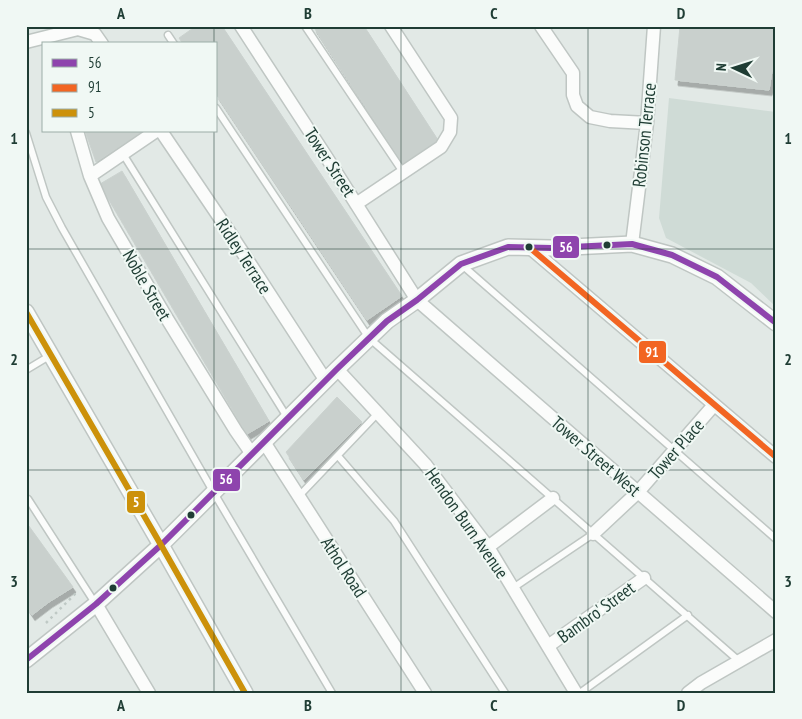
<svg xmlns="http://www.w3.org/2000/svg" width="802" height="719" viewBox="0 0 802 719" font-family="'PT Sans Narrow',sans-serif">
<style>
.built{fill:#cfdbd6}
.building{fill:#c9d0cd;stroke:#cbd2cf;filter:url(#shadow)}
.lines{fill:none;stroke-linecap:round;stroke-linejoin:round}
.service-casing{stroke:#bfc6c3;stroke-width:9}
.minor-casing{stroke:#bfc6c3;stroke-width:15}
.tertiary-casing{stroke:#bfc6c3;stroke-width:18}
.path{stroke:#bfc9c5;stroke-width:2.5;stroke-dasharray:2.5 4;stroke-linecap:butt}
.service{stroke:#fbfcfb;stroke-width:6}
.minor{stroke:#fbfcfb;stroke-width:12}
.tertiary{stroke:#fbfcfb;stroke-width:15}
.bus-1-casing{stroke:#f0f8f4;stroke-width:10}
.bus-2-casing{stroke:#f0f8f4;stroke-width:10}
.bus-3-casing{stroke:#f0f8f4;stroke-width:10}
.bus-1{stroke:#8e44ad;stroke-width:6}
.bus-2{stroke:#f26522;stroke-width:6}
.bus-3{stroke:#cc910a;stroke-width:6}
.grid{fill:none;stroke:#1f3d34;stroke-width:1;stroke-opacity:0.55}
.bus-dot{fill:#1f3d34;stroke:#f0f8f4;stroke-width:2}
.labels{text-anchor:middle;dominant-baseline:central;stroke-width:4;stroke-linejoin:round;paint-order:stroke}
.street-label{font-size:18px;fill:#1f3d34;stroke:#f0f8f4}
.line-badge{stroke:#f0f8f4;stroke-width:2}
.badge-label{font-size:14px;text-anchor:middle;font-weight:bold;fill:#fff}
.neatline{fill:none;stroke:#1f3d34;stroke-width:2}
.grid-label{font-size:16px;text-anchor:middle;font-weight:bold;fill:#1f3d34}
</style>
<defs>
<filter id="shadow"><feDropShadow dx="3" dy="5.5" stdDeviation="0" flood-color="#0004"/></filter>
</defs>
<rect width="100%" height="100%" fill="#e2e9e6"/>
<path class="built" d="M669 98 776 112V307L751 283 666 238 659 218Z"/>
<path class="building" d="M196 26H222L402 296 367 320 216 94V44H183L179 38Z
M313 26H364L438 140 403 164Z
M680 26H776V71H772L769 90 675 80Z
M85 131H142V132L96 162Z
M122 171 269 421 247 434 100 184Z
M337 397 362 422 304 480 286 452Z
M26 522 73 587 49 602 32 615 26 606Z"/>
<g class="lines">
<g class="service-casing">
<path id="service" d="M305 26 403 172
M168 35 174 44
M216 108 369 338 739 661
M26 133 46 197 62 228 214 493 332 693
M123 154 287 417
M462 265 776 539
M26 370 51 355
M338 456 394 521 505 693
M299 496 378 413
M26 499H28L95 603
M513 588 593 534
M580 693 688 615"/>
</g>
<g class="minor-casing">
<path id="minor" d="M241 26 327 158 417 300 776 612
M541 26 573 73V95L577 106 590 117 610 121 647 123
M26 42 78 29 95 34 102 44
M77 131 90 176 108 218 166 317 236 431 252 454
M161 131 230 233 326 381
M90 176 156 131
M356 204 441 147 450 132 451 118 391 26
M632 244 647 123 654 26
M529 247 776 457
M337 369 425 464 488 547 576 693
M264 442 425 693
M593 534 638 492 714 405
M488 547 553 498
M96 604 149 693
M548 646 644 578
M688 693 701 683 776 640"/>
</g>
<g class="tertiary-casing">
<path id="tertiary" d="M26 312 161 545 245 693
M26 660 96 604 161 545 337 369 387 321 417 300 461 264 508 247 551 248 632 244 672 255 717 277 776 323"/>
</g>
<path class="path" d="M46 623 76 593"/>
<use href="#service" class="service"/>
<use href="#minor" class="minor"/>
<use href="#tertiary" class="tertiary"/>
<g class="bus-1-casing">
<path id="bus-1" d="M26 660 96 604 161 545 337 369 387 321 417 300 461 264 508 247 551 248 632 244 672 255 717 277 776 323"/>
</g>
<g class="bus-2-casing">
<path id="bus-2" d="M529 247 776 457"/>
</g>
<g class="bus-3-casing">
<path id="bus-3" d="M26 312 161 545 245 693"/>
</g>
<use href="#bus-1" class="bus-1"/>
<use href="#bus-2" class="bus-2"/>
<use href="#bus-3" class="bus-3"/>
</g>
<path class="grid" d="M214 26V44M401 26V693M588 26V693M214 131V693M26 249H776M26 470H776"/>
<g class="bus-dot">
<circle cx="607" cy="245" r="4.5"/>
<circle cx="529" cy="247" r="4.5"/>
<circle cx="191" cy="515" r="4.5"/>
<circle cx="113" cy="588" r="4.5"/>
</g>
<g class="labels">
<g class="street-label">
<text transform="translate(644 135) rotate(-84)">Robinson Terrace</text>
<text transform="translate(330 162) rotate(57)">Tower Street</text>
<text transform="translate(244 256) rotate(57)">Ridley Terrace</text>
<text transform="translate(147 285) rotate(60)">Noble Street</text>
<text transform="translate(676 449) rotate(-49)">Tower Place</text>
<text transform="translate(596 456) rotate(41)">Tower Street West</text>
<text transform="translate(467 523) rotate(55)">Hendon Burn Avenue</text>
<text transform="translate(344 567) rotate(57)">Athol Road</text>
<text transform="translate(596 612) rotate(-36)">Bambro' Street</text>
</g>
</g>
<g class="line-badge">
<rect x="552" y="235" width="28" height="24" rx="5" fill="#8e44ad"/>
<rect x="638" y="340" width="29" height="24" rx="5" fill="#f26522"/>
<rect x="212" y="468" width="29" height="24" rx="5" fill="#8e44ad"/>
<rect x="126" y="490" width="20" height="24" rx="5" fill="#cc910a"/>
</g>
<g class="badge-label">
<text x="566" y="252">56</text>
<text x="652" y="357">91</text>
<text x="226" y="484">56</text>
<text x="136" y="507">5</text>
</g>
<rect width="802" height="719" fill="none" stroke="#f0f8f4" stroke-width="55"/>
<rect x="42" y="42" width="175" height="90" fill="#f0f8f4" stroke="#9cada7"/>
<rect x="52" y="59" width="25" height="8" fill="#8e44ad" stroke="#9cada7"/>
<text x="88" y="68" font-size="15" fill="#1f3d34">56</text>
<rect x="52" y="84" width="25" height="8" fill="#f26522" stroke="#9cada7"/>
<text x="88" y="92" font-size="15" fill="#1f3d34">91</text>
<rect x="52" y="109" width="25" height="8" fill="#cc910a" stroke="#9cada7"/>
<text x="88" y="118" font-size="15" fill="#1f3d34">5</text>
<g transform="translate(734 68) rotate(274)" stroke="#f0f8f4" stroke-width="4" paint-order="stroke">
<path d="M0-4L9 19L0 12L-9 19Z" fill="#1f3d34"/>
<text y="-8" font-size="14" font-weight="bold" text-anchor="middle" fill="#1f3d34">N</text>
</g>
<rect x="28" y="28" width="746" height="664" class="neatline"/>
<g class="grid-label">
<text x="121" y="19">A</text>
<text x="308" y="19">B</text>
<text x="494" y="19">C</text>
<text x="681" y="19">D</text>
<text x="14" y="144">1</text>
<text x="788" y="144">1</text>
<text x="14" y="365">2</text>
<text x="788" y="365">2</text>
<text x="14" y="587">3</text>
<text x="788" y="587">3</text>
<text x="121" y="711">A</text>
<text x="308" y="711">B</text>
<text x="494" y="711">C</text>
<text x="681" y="711">D</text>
</g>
</svg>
